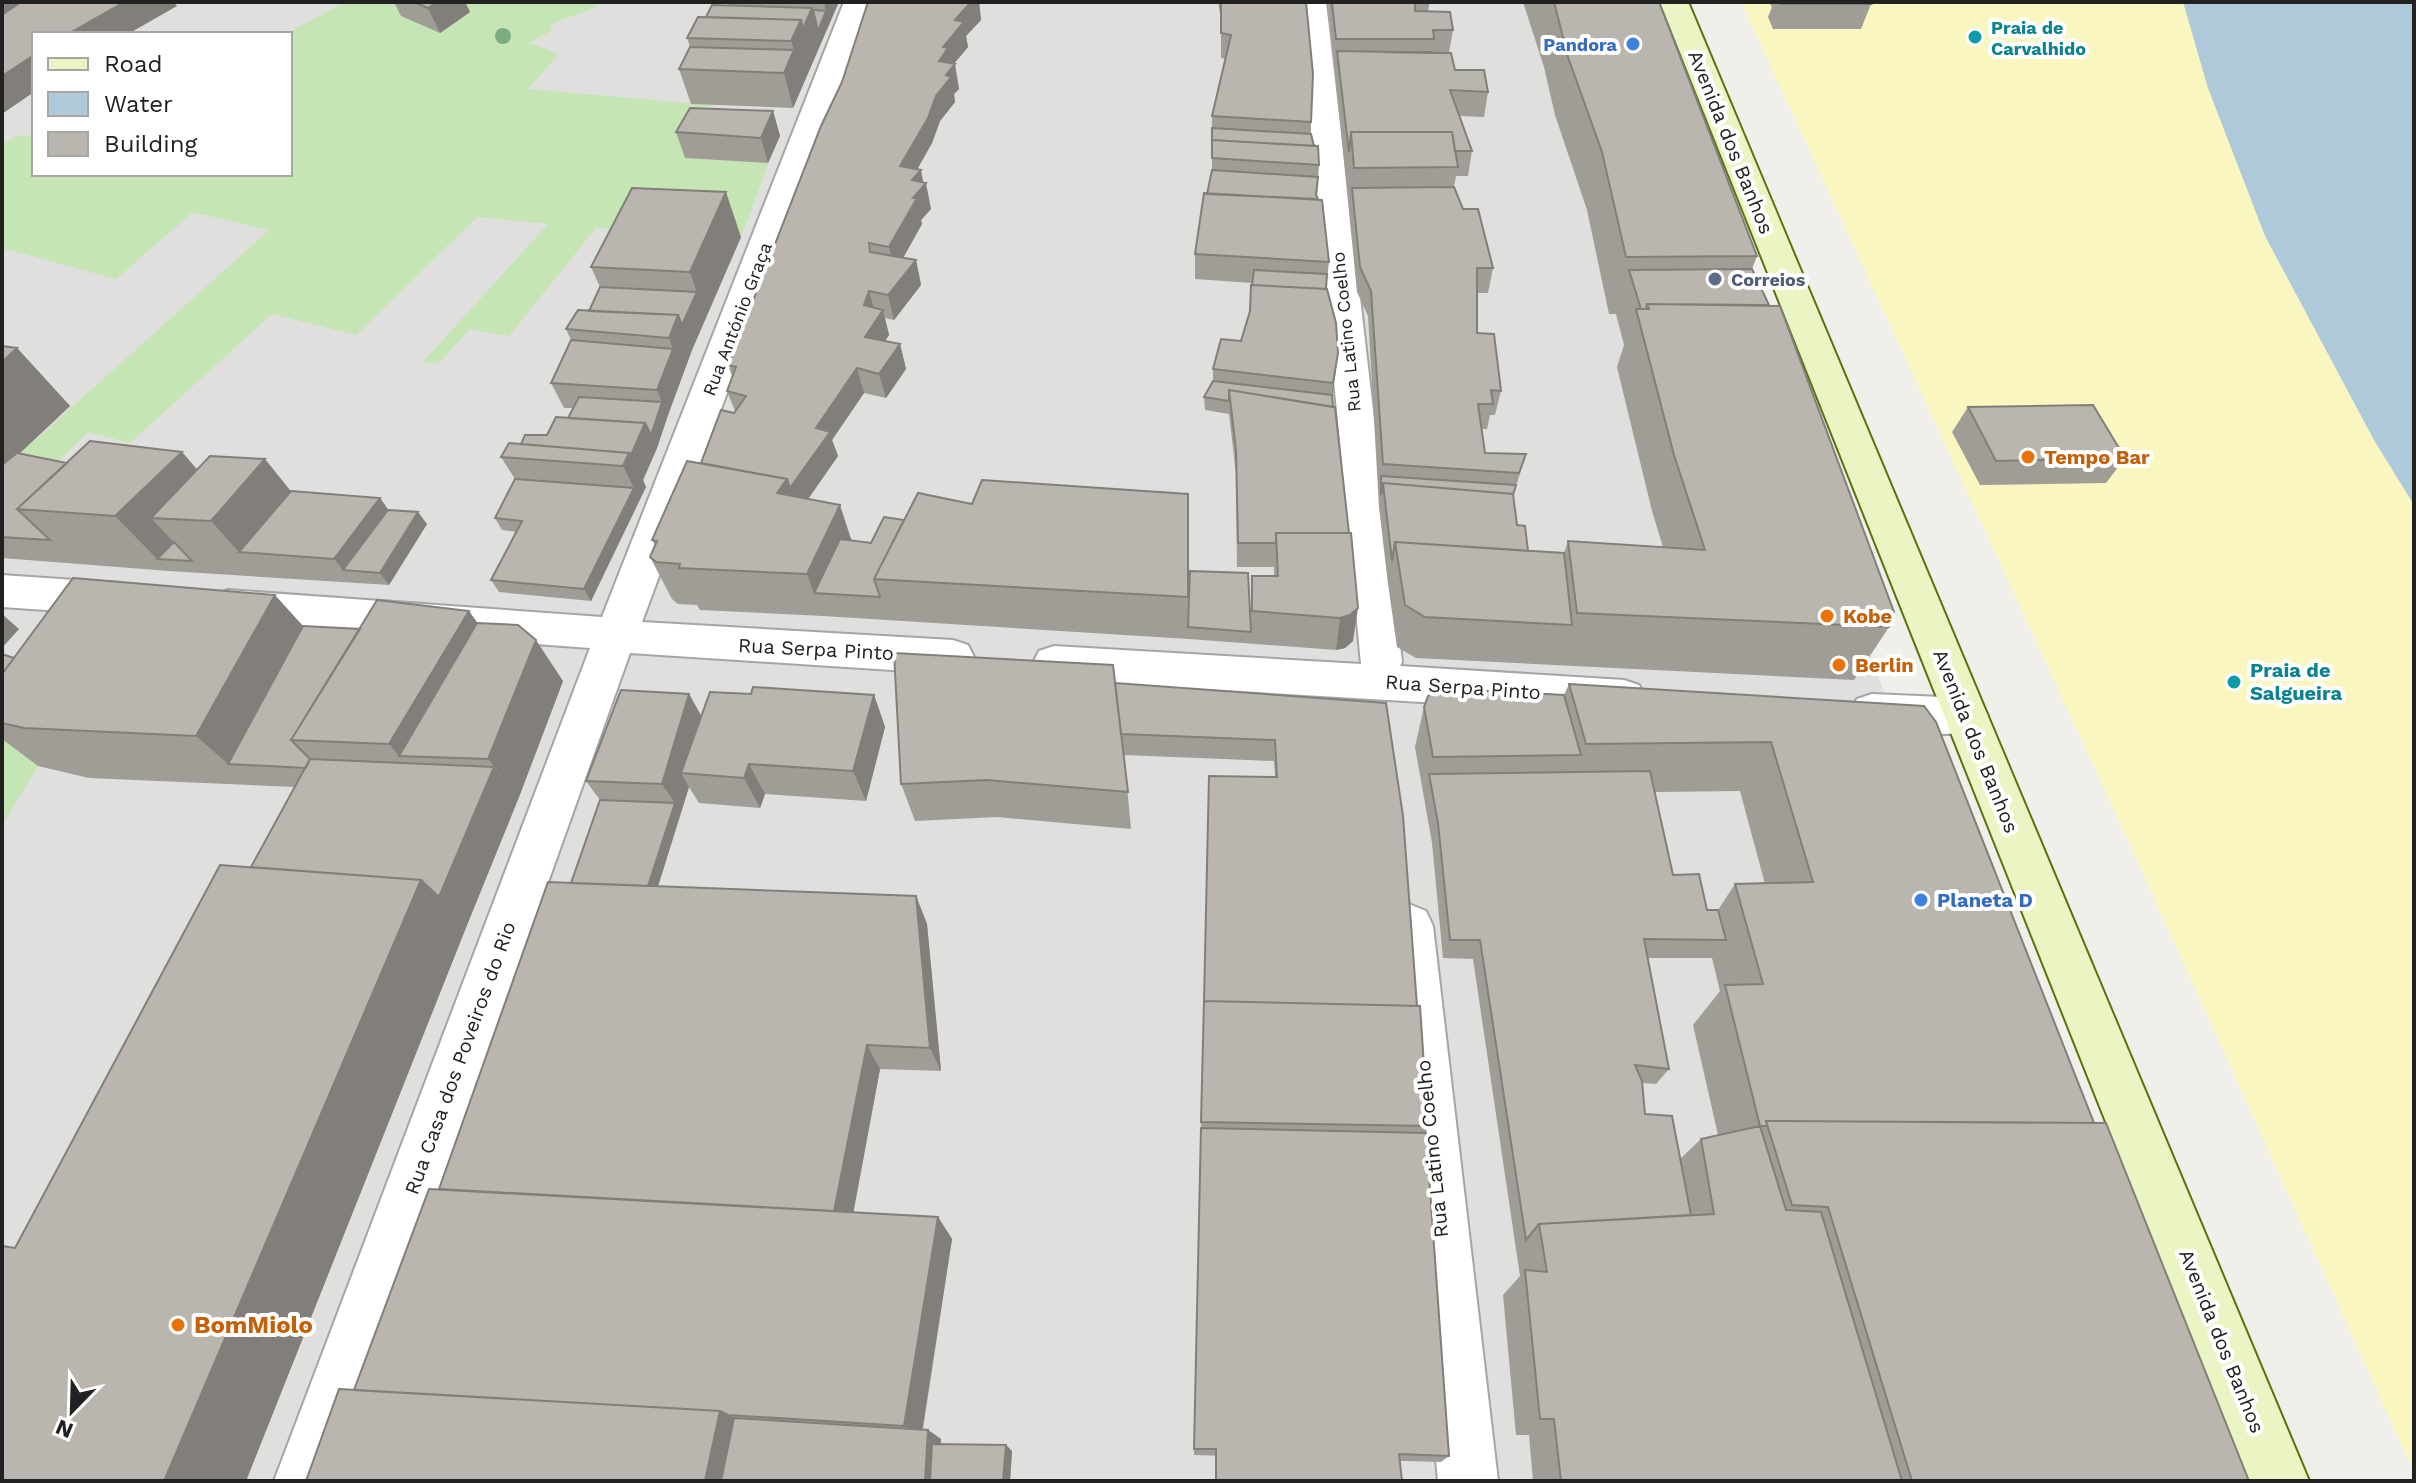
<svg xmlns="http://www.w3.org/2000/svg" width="2416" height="1483" viewBox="0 0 2416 1483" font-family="'Work Sans',sans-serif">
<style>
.residential{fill:#dfdfde;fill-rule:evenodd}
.grass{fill:#c5e6b4}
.sand{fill:#f9f6bf}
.water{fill:#aec9da}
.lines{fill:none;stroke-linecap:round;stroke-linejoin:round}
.street-casing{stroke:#a5a5a5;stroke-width:4}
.secondary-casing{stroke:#58720f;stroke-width:4}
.street{fill:#fff;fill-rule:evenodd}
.secondary{fill:#ebf5c3;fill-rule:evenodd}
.tree{fill:#79ae82}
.wall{fill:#a09d96;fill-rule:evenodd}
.shaded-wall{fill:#827f7a}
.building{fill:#bab6af;stroke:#827f7a;stroke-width:2}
.culture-dot{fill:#0f9aa8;stroke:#fff;stroke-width:3}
.shop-dot{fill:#3f7fe0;stroke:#fff;stroke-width:3}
.service-dot{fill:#5c6f8a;stroke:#fff;stroke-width:3}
.food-dot{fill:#e8710a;stroke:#fff;stroke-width:3}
.labels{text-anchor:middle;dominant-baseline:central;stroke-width:8;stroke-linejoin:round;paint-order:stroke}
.far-culture-label{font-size:18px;font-weight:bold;fill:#0d838f;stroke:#fff;text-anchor:start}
.far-shop-label{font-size:18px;font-weight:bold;fill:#366cbe;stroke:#fff;text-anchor:end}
.far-service-label{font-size:18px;font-weight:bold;fill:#4e5e75;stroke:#fff;text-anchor:start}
.far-street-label{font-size:18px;fill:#212121;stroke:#fff}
.street-label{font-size:20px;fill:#212121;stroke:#fff}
.food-label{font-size:20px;font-weight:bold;fill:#c56008;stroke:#fff;text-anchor:start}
.culture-label{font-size:20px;font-weight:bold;fill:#0d838f;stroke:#fff;text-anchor:start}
.shop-label{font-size:20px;font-weight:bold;fill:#366cbe;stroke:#fff;text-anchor:start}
.near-food-label{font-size:24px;font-weight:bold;fill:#c56008;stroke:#fff;text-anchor:start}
</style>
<rect width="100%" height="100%" fill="#f1efe9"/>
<path class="residential" d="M2 2H1624L1900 734 2171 1481H2ZM34 34H290V174H34Z"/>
<path class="grass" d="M345 2H582L598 6C580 15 568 15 549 26L554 29 529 43 559 54 528 89 712 105 685 157 769 163 741 237 596 228 509 336 470 329 438 364 423 362 548 224 477 217 356 335 272 314 130 443 88 432 42 477 2 470 269 230 193 212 116 279 2 248V145L18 135 29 137 34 134V174H290V34H286Z
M2 726 38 766 2 825Z"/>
<path class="sand" d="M1741 2H2183L2265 236 2374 440 2414 505V1472L2136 858Z"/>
<path class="water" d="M2183 2H2414V505L2374 440 2265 236 2208 88Z"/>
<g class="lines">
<g class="street-casing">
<path id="street" d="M844 2H872L642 622 953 640 968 645 974 657 968 669 953 674 630 653 334 1481H274L590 648 228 622 214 617 208 606 214 595 228 590 602 617Z
M1298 2H1326L1402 662 1400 666 1624 680 1639 685 1645 697 1639 709 1624 714 1054 680 1039 675 1033 663 1039 651 1054 646 1361 664Z
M2 575 119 583 133 588 139 599 133 610 119 615 2 607Z
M1872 694 1966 698 1981 703 1988 716 1981 729C1952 738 1886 734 1857 725L1850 712 1857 699Z
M1409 904 1426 911 1433 926 1498 1481H1438L1385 926 1392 911Z"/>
</g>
<g class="secondary-casing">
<path id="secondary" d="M1660 2H1688L2309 1481H2249Z"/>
</g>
<use href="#street" class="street"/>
<use href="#secondary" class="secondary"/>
</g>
<circle class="tree" cx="503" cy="36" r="8"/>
<path class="wall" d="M394 2H465L470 12 440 33 401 16Z
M727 2H837L838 4 793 108 691 104 679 69 690 47 687 38 706 17 728 6Z
M868 2H979L981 20 966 36 968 47 954 64 959 89 954 94 955 102 940 121 932 143 917 169 931 209 921 220 922 224 903 258 916 260 921 285 894 320 885 318 889 335 885 341 900 344 906 369 886 398 864 393 832 440 838 456 808 499 852 540 871 543 904 520 972 504 1189 537V619L1250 628 1252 576H1274V567H1237L1236 474 1229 414 1205 410 1204 397 1213 381V369L1241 341 1250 311 1252 283 1195 279V254L1212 171V116L1226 59 1221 58V19L1218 2H1306L1311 122V134L1319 165 1317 196 1329 262 1326 289 1338 353 1332 398 1353 641 1345 648 1336 650 1189 639 823 616 700 610 697 605 678 604 672 599 650 557 655 545 652 540 735 411 727 391 732 376 728 365 842 82Z
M1328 2H1430L1428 11 1453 30 1449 53 1455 70 1488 92 1484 117 1459 116 1472 151 1468 176H1456L1454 187 1463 209 1493 268 1488 293H1477V333L1501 391 1495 415H1490L1487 429H1481L1485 453 1526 454 1513 496 1517 525 1528 551 1564 553 1568 541 1663 547 1652 511 1617 367 1624 345 1616 314H1609L1587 210 1555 115 1544 67 1523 2H1659L1757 256 1752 269 1889 627 1854 680 1416 658 1397 647 1388 584 1379 507 1368 316 1357 292Z
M1771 2H1870L1871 4 1861 29H1773L1768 17 1772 7 1770 4Z
M773 111 780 136 768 163 685 158 676 132Z
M741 237 692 350 668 415 657 448 643 480 646 487 591 601 499 592 491 580 517 532 502 530 495 518 515 479 501 457 521 444 547 435 568 418 573 408H564L551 383 571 340 566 329 589 311 600 287 591 267Z
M2 346 17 348 70 406 20 453 67 463 182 452 197 470 291 491 380 498 388 510 427 524 389 585 169 571 2 558Z
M1968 407 2125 458 2106 483 1980 485 1952 432Z
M477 623 563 681 519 797 467 925 246 1481H2L15 1248 251 867 295 787 89 778 38 766 2 739V654L14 658 303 626 360 629Z
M1115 683 1386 703 1428 1126 1426 1133 1449 1456 1441 1462 1194 1455 1201 1122 1275 777 1274 761 1124 755 1131 829 997 817 915 821 901 784Z
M1569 684 1924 706 2094 1123 2249 1481H1533L1529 1435H1516L1503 1295 1520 1276 1473 959 1443 958 1432 843 1415 747 1424 707 1564 695ZM1740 791 1765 884H1735L1718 910H1707L1673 875 1655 792ZM1648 958H1712L1720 991 1693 1025 1718 1135 1701 1139 1680 1159 1645 1114 1642 1083 1656 1084 1669 1069Z
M753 687 874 695 885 727 866 801 765 794 760 808 699 803 689 787 658 886 916 896 927 924 941 1071 880 1069 853 1212 938 1217 952 1239 923 1429 928 1430 941 1439V1444L1006 1445 1012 1451 1010 1481H306L339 1389 354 1390 429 1189H439L548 882 571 883 600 800 586 781 621 690 689 694 701 716 710 692 751 694Z"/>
<path class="shaded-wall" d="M8 2H37L2 24V6Z
M124 2H174L177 6 128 34H68Z
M437 2H465L470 12 440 33 428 8Z
M824 2H837L838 4 793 108 784 73 794 50 791 41 801 20 812 8 818 31 826 11Z
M971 2H979L981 20 966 36 968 47 951 67 955 64 959 89 954 94 955 102 940 121 932 143 905 191 900 166 939 61 943 47 955 20Z
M34 55V92L2 114V76Z
M773 111 780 136 768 163 761 138Z
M921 170 924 186 926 183 931 209 921 220 922 224 895 272 889 247 912 180Z
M726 192 741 237 692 350 668 415 657 448 643 480 646 487 591 601 584 589 634 488 623 466 645 423 662 402 657 390 673 349 669 338 678 315 697 292 690 272Z
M916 260 921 285 894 320 888 295Z
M869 291 876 316 883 310 889 335 871 362 865 337 864 305Z
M900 344 906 369 886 398 879 374Z
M17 348 70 406 2 470V362Z
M1338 353 1335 377 1330 408 1333 383Z
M857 368 864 393 832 440 838 456 799 512 777 493 816 428Z
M182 452 227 504 265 459 310 515 239 552 211 521 151 518 185 554 157 559 169 571 115 516Z
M1188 494 1189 537 1188 627Z
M380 498 397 522 343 570 353 582 334 559Z
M840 505 854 548 814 593 807 574Z
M418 512 427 524 389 585 380 573Z
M275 595 323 648 228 764 252 785 196 736Z
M1358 608 1353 641 1345 648 1336 650 1340 618Z
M469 611 507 664 399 756 389 744Z
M2 614 19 629 2 648Z
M536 640 563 681 519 797 488 759Z
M689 694 707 726 681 773 689 787 650 912 643 902 675 803 662 784Z
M874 695 885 727 866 801 853 771Z
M749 764 765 794 760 808 744 778Z
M494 767 519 797 467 925 246 1481H164L421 880Z
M916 896 927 924 941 1071 930 1048Z
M867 1045 880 1069 850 1231 834 1213Z
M938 1217 952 1239 921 1437 904 1426Z
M720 1411 755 1427 745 1481H705Z
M928 1430 941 1439 939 1481H925Z
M1006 1445 1012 1451 1010 1481H1003Z"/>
<path class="building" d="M21 2H124L68 34H34V55L2 76V15Z
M414 2H437L428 8Z
M868 2H971L955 20 964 22 943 47 948 48 939 61 955 64 946 75 951 77 936 96 928 118 900 166 921 170 912 180 926 183 913 198H917L889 247 869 243 870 252 916 260 888 295 869 291 864 305 883 310 865 337 900 344 879 374 857 368 816 428 830 432 790 488 787 479 701 463 721 410 734 413 746 396 727 391 736 367 728 365 821 126 842 82Z
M1221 2H1306L1313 74 1311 122 1212 116 1231 35 1221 33Z
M1332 2H1415V11L1450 12 1453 30H1433L1434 39H1336Z
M1554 2H1659L1757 256 1626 257 1602 152 1568 57Z
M1781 2H1870L1871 4H1782Z
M712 5 812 8 803 29 801 20 706 17Z
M813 10 826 11 818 31Z
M698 17 801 20 791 41 687 38Z
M690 47 794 50 784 73 679 69Z
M1337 51 1451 53 1455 70H1484L1488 92 1450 90 1472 151H1455L1452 132H1351L1349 152Z
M1376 52H1432V53Z
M690 108 773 111 761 138 676 132Z
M1212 128 1311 134 1314 146 1212 140V152Z
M1351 132H1452L1458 167 1354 168Z
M1212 140 1318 146 1319 165 1212 158Z
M1212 170 1318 177 1316 195 1318 199 1207 194Z
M1454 187 1463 209H1478L1493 268H1477V333L1494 334 1501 391 1491 390 1493 404H1478L1485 453 1526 454 1519 473 1383 464 1371 291 1360 267 1352 188Z
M632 188 726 192 690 272 591 267Z
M1204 193 1322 200 1329 262 1195 254Z
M1752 269 1769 305 1647 304 1646 309H1641L1629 270Z
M1254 270 1327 274 1326 289 1252 285Z
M1251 285 1327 289 1336 323 1338 353 1333 383 1213 369 1221 339 1241 341 1250 311Z
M600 287 697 292 682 325 678 315 589 311Z
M1647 304 1780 306 1894 612 1889 627 1577 613 1568 541 1705 550 1674 455 1636 309H1649Z
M578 310 678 315 669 338 566 329Z
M571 340 673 349 657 390 551 383Z
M2 346 17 348 2 362Z
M1213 381 1332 395 1333 407 1229 390V401L1204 397Z
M1229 390 1335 407 1349 533H1276V543H1238L1236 450Z
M579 397 662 402 651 435 645 423 568 418Z
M2093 405 2125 458 1996 461 1968 407Z
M556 417 645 423 631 455 629 453 521 444 525 435H547Z
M90 441 182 452 115 516 17 509Z
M509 443 629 453 623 466 501 457Z
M17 453 67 463 17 509 50 540 2 537V465Z
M210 456 265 459 211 521 151 518Z
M687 461 787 479 777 493 840 505 807 574 679 568 680 564 656 562 650 557 657 541 652 540Z
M1381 476 1516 485 1513 495V494L1383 483 1381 495Z
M515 479 634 488 584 589 491 580 522 521 495 518Z
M982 480 1188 494V597L874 579 918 493 972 504Z
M1383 483 1513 494 1517 525 1525 526 1528 551 1395 542 1392 561Z
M291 491 380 498 334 559 239 552Z
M388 510 418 512 380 573 343 570Z
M884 517 904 520 874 579 880 597 814 593 840 539 871 543Z
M1276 533H1351L1358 608 1350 615 1340 618 1252 611V576H1278Z
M174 542 192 561 157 559Z
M1395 542 1564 553 1572 625 1425 617 1405 605Z
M1190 571 1248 573 1251 632 1188 627Z
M73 578 275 595 196 736 24 728 2 723V674Z
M377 600 469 611 389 744 291 740Z
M477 623 518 625 536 640 488 759 399 756Z
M303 626 360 629 291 740 310 759 306 768 228 764Z
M894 653 1113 665 1128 792 987 780 901 784Z
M2 654 14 658 2 674Z
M1115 683 1386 703 1403 816 1417 1006 1204 1001 1209 776 1277 777 1275 740 1121 734Z
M1569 684 1924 706 1936 722 2094 1123 1766 1121 1767 1126H1760L1786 1210 1821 1212 1902 1481H1561L1554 1419H1540L1525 1270 1547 1272 1539 1224 1714 1214 1701 1139 1760 1126 1725 985 1763 984 1735 884 1813 882 1771 742 1586 744Z
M753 687 874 695 853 771 749 764 744 778 681 773 710 692 751 694Z
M1437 688 1564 695 1581 755 1433 757 1424 707 1428 696Z
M621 690 689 694 662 784 586 781Z
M310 759 494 767 439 897 421 880 251 867Z
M1650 771 1673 875 1699 874 1707 910H1718L1726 940 1644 939 1669 1069 1635 1065 1642 1081 1645 1114 1672 1116 1691 1215 1539 1224 1526 1240 1480 940H1450L1438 823 1429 774Z
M600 800 675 803 648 886 571 883Z
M220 865 421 880 164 1481H2V1246L15 1248Z
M548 882 916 896 930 1048 867 1045 834 1211 439 1189Z
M1204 1001 1420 1006 1428 1126 1201 1122Z
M1766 1121 2106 1123 2249 1481H1912L1828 1207 1792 1205Z
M1201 1128 1426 1133 1449 1456 1399 1454 1402 1481H1216V1449H1194Z
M429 1189 938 1217 904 1426 728 1415 720 1411 354 1390Z
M339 1389 720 1411 705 1481H306Z
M734 1418 928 1430 925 1481H721Z
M932 1444 1006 1445 1003 1481H930Z"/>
<g class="culture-dot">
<circle cx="1975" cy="37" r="8"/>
<circle cx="2234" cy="682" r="8"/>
</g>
<g class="shop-dot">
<circle cx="1633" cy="44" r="8"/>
<circle cx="1921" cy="900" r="8"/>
</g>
<circle class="service-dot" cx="1715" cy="279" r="8"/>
<g class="food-dot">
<circle cx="2028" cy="457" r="8"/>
<circle cx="1827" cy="616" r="8"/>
<circle cx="1839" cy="665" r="8"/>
<circle cx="178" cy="1325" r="8"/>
</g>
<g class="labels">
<g class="far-culture-label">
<text x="1991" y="27">Praia de<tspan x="1991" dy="21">Carvalhido</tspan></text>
</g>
<g class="far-shop-label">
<text x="1617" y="44">Pandora</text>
</g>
<g class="far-service-label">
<text x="1731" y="279">Correios</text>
</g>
<g class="far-street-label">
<text transform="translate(737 319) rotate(-69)">Rua António Graça</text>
<text transform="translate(1346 332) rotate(-96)">Rua Latino Coelho</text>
</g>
<g class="street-label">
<text transform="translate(1731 142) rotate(68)">Avenida dos Banhos</text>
<text transform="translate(816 649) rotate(3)">Rua Serpa Pinto</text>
<text transform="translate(1463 687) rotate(4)">Rua Serpa Pinto</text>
<text transform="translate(1976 741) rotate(68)">Avenida dos Banhos</text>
<text transform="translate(460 1058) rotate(-70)">Rua Casa dos Poveiros do Rio</text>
<text transform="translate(1432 1149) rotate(-96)">Rua Latino Coelho</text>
<text transform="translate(2222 1341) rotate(68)">Avenida dos Banhos</text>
</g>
<g class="food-label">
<text x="2044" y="457">Tempo Bar</text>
<text x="1843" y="616">Kobe</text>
<text x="1855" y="665">Berlin</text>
</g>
<g class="culture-label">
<text x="2250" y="670">Praia de<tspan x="2250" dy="23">Salgueira</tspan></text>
</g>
<g class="shop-label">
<text x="1937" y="900">Planeta D</text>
</g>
<g class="near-food-label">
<text x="194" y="1325">BomMiolo</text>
</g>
</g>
<rect width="2416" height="1483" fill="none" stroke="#212121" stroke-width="8"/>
<rect x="32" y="32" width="260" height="144" fill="#ffffff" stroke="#a6a6a6" stroke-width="2"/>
<rect x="48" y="58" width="40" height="12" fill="#ebf5c3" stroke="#a6a6a6" stroke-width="2"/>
<text x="104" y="72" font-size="24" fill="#212121">Road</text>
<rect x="48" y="92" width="40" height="24" fill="#aec9da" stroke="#a6a6a6" stroke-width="2"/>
<text x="104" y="112" font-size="24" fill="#212121">Water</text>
<rect x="48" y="132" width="40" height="24" fill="#bab6af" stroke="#a6a6a6" stroke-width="2"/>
<text x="104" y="152" font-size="24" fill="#212121">Building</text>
<g transform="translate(72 1411) rotate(203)" stroke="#ffffff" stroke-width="6" paint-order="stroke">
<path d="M0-6L14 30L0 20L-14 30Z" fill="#212121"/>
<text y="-12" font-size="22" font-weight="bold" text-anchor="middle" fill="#212121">N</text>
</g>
</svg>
